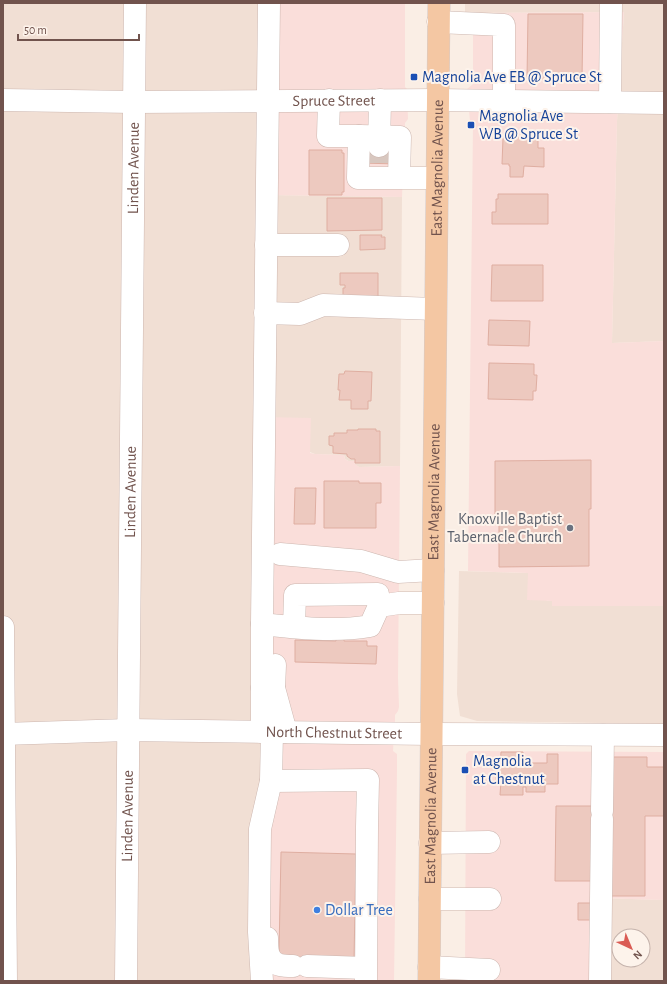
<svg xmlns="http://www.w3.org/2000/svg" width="667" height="984" viewBox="0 0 667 984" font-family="'Alegreya Sans',sans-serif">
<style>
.residential{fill:#f1dfd4;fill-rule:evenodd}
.commercial{fill:#fadeda}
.building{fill:#edc9bf;stroke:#dfaea1}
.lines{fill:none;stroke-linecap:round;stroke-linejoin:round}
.minor-tunnel{stroke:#d8c7bf;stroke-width:22;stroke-dasharray:22 11;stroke-linecap:butt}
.minor-casing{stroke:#cdb7b0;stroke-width:23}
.major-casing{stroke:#d4cbca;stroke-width:23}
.minor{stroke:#fff;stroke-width:22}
.major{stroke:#f4c7a3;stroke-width:22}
.transit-dot{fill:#1a4fb4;stroke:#fdf3eb;stroke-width:1.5}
.worship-dot{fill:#6b7280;stroke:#fdf3eb;stroke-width:1.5}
.shop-dot{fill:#3f7fe0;stroke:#fdf3eb;stroke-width:1.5}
.labels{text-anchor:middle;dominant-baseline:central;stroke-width:4;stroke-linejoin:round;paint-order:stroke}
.transit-label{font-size:16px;fill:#164399;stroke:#fdf3eb;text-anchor:start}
.street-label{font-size:16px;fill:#71534d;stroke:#fdf3eb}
.worship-label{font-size:16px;fill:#5b616d;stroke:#fdf3eb;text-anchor:end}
.shop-label{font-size:16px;fill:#366cbe;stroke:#fdf3eb;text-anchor:start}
</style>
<rect width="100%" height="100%" fill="#faeee5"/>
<path class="residential" d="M3 3H267V195L402 197 400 466 359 467 345 459 344 455 315 454 310 452 260 981H3Z
M465 3H664V341L612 343 617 121 624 12 465 13Z
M459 571 528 573 547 601H552V606H664V724L477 721 460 716 457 694Z
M597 898 664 900V981H596ZM619 936H643V960H619Z"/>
<path class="commercial" d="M267 3H405V87L407 89 408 119 405 123 402 197 267 195Z
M624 12 617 121 612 343 664 341V606H552V601L527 600 528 573 468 571 473 124 470 121 467 89 473 84V13Z
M264 417 311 418 310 453 315 454 344 455 345 459 348 461H355V464L359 467 400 466 398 678 399 707 398 711 395 715V721L393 751 397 754V770L394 981H260Z
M469 751 664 752V900L597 898 596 981H465L466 754Z"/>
<path class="building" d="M528 14H583L582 79H527Z
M510 137H538V148H544V167L524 166 523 177H510V166H509V164H502L503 138H510Z
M362 145 397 146V164L361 163Z
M309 150H342V153H344V192H342V195H309Z
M498 194H548V224H492V212H496V199H498Z
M327 198H382V230L327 231Z
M360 235H382L381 237H385V249L360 250Z
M492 265H543V301H491Z
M340 273H378V300L345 299V295H343V288H345V285H340Z
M489 320 530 321 529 346 488 345Z
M489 363 534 364V375H537L536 391H533V400L488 399Z
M345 371 372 372 371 401H368V409H351V400H339L340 390H338L339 374H344Z
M358 429H376V431H380V463H355V459H351L347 456V454L333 453V446L329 445V436H334V433H347V430H358Z
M591 460V509H589V566L499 567V515H495V461Z
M324 481H359V483H381V503H376V528H324Z
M295 488H316L315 524H294Z
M336 638 344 639V641H367V646H377L376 664 295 662V640L336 641Z
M501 752H523V763H547V754H558V784H545V792H526V787H523V795H500L501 781H496L497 766H500Z
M608 757H647V767H664V816H645V896H608Z
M556 806H593L592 881H555Z
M281 852 356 854 354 960 286 959 279 952Z
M578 903H594V920H578Z"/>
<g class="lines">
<path class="minor-tunnel" d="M379 163V146"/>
<g class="minor-casing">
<g id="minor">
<path d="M438 22 504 25V101"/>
<path id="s1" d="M3 100 134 102 438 100 664 103"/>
<path d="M329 100 328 136H359"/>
<path d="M610 102 611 3"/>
<path d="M379 146 380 100"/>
<path d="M399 178 400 137 359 136 358 178H437"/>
<path d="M266 245H338"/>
<path d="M265 313 300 314 323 305 435 309"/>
<path d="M280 554 361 561 398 572 433 570"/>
<path d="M379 606 399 603H433"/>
<path d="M262 624 269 3"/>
<path d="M3 627 6 981"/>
<path d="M275 665 274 688 286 732"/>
<path d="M262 688V624C297 628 335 632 370 626L379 606 378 594 295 595 294 627"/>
<path d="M262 732V688H274"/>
<path d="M272 732 271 781 368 780 367 827 366 981"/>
<path id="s2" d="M3 734 128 730 431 734 664 735"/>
<path d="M602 811 603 735"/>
<path d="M430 843 489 842"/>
<path d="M430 899H490"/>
<path d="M267 938C267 949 267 962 280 965 284 966 289 966 293 966"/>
<path d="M307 966 365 968"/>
<path d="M429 967 489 970"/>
<path id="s3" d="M126 981 135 3"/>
<path d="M262 981 259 932 260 829 271 781"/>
<path d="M600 981 602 819"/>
</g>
</g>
<g class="major-casing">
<g id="major">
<path id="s4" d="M429 981 439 3"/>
</g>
</g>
<use href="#minor" class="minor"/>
<use href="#major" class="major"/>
</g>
<g class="transit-dot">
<rect x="410" y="73" width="8" height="8" rx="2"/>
<rect x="467" y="121" width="8" height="8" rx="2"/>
<rect x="461" y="766" width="8" height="8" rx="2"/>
</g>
<circle class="worship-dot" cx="570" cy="528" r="4"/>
<circle class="shop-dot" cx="317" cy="910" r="4"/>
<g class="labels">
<g class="transit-label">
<text x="422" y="77">Magnolia Ave EB @ Spruce St</text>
<text x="479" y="116">Magnolia Ave<tspan x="479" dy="18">WB @ Spruce St</tspan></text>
<text x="473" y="761">Magnolia<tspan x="473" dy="18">at Chestnut</tspan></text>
</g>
<g class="street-label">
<text stroke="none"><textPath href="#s1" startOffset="331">Spruce Street</textPath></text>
<text stroke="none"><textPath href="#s3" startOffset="813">Linden Avenue</textPath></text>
<text stroke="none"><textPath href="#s4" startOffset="813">East Magnolia Avenue</textPath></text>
<text stroke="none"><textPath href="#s3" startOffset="489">Linden Avenue</textPath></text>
<text stroke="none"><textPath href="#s4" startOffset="489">East Magnolia Avenue</textPath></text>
<text stroke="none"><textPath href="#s2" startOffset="331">North Chestnut Street</textPath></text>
<text stroke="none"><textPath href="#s3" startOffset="165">Linden Avenue</textPath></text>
<text stroke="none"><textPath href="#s4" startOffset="165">East Magnolia Avenue</textPath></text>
</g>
<g class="worship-label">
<text x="562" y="519">Knoxville Baptist<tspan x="562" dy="18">Tabernacle Church</tspan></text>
</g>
<g class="shop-label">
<text x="325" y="910">Dollar Tree</text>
</g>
</g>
<rect width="667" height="984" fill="none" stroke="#71534d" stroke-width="8"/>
<g transform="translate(631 948) rotate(136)"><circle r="19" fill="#fdf3eb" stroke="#c5b3ac"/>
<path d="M0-3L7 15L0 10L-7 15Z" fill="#da5b54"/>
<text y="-6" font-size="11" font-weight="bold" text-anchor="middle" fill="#71534d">N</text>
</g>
<path d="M18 34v6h121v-6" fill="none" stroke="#71534d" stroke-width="2"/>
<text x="24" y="34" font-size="12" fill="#71534d" stroke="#fdf3eb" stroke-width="3" paint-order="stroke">50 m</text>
</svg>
